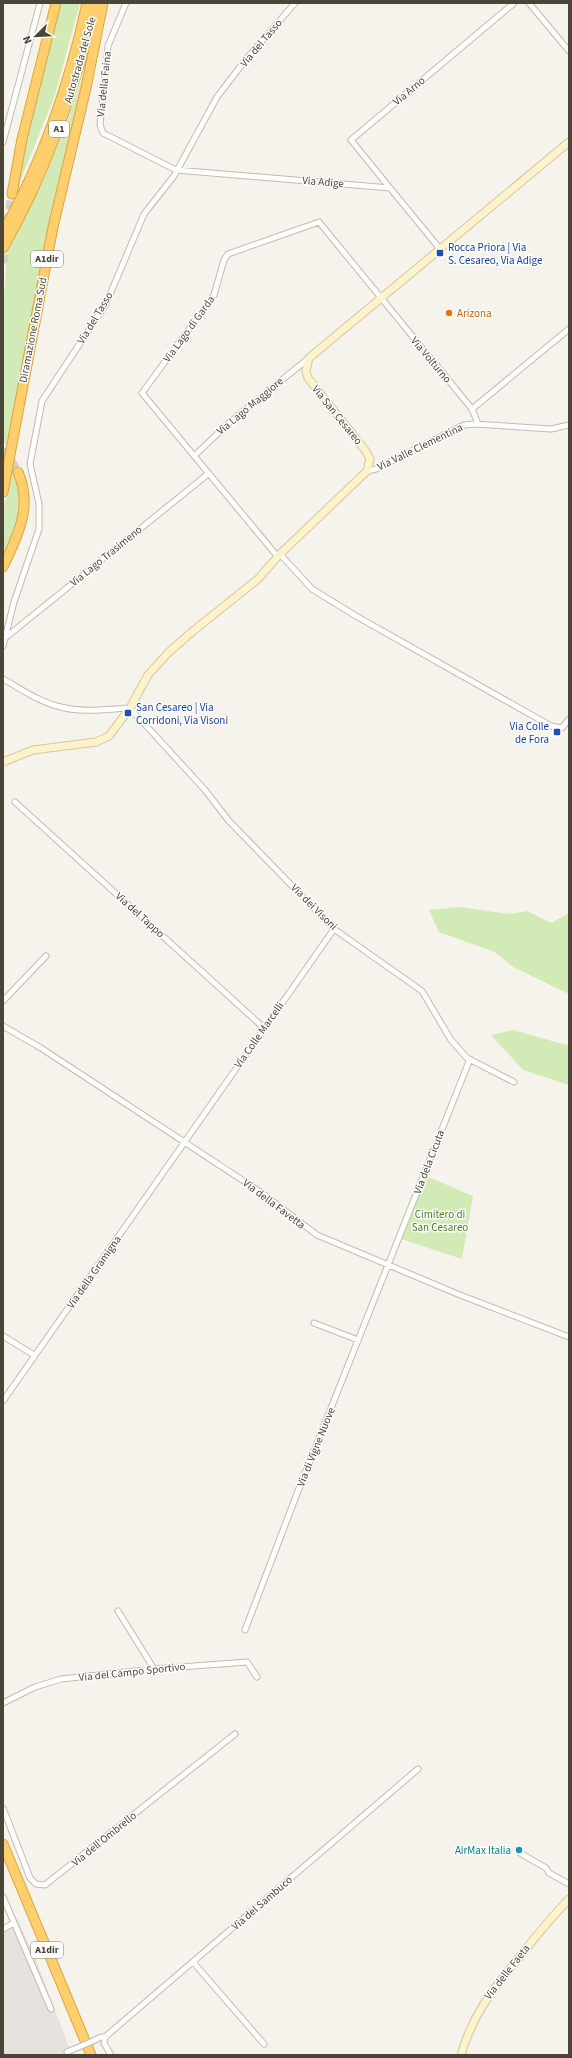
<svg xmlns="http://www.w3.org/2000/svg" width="572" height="2058" viewBox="0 0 572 2058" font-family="'Source Sans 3',sans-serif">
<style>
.industrial{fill:#e6e2dd}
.green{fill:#d2eab5}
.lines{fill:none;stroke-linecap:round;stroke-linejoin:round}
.highway-tunnel{stroke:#d4d0c8;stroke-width:9;stroke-dasharray:9 4.5;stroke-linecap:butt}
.street-casing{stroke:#c2bbae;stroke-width:7}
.secondary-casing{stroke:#d6c79b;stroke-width:9}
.highway-casing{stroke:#e0a43c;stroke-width:11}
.street{stroke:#fff;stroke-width:5}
.secondary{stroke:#fff3cd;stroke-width:7}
.highway{stroke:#ffcf6e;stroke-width:9}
.street-bridge-casing{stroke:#c2bbae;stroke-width:7;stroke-linecap:butt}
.street-bridge{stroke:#fff;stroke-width:5}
.transit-dot{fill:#1a4fb4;stroke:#fff;stroke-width:1.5}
.food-dot{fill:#e8710a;stroke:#fff;stroke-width:1.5}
.culture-dot{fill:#0f9aa8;stroke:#fff;stroke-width:1.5}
.labels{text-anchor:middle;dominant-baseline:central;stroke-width:3;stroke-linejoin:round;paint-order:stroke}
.shield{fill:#fff;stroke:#817c74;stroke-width:1}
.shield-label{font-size:10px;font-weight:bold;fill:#4b4439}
.street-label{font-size:11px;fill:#4b4439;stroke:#fff}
.transit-label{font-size:11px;fill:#164399;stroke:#fff;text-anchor:start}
.food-label{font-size:11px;fill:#c56008;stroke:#fff;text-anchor:start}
.park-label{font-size:11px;fill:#4a7f2a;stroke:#fff}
.culture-label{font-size:11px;fill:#0d838f;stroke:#fff;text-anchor:end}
</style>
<rect width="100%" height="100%" fill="#f6f3ec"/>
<path class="industrial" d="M17 1918 35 1957 72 2055H3V1926Z"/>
<path class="green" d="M59 3H80L55 95 13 199 17 173Z
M88 60 51 219 7 446 3 441V319L7 251 43 181 63 134Z
M12 467 17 480 22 511 3 560V512Z
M459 907 510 914 527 911 551 923 569 913V994L513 967 495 952 439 932 429 910Z
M513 1030 566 1045 569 1043V1085L523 1070 491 1035Z
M426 1176 473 1196 462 1259 401 1239Z"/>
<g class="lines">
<path class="highway-tunnel" d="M8 223 12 194
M3 263 5 241
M3 449 18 472"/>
<g class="street-casing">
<path id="street" d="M126 3 108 46 100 125 103 133 176 170 390 188 440 249
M529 3 569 51
M3 142 40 3
M390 188 351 140 514 3
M472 409 569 329
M194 456 230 422 309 358
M367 471 376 469 464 425 474 424 551 429 569 425
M280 554 312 589 356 616 551 726 562 728 569 719
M278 557 142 393 214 295 224 260 228 254 319 222 472 409 478 424
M5 638 208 474
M3 646 14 602 39 529V504L30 464 42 401 106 304 144 214 174 176 217 97 247 58 295 3
M3 679C21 689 41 703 61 707 83 713 108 709 130 708L205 790 229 821 334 929 422 991 451 1040 467 1058 514 1082
M15 802 264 1028
M3 1001 46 956
M3 1026 41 1048 262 1193 317 1235 460 1295 569 1337
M314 1323 358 1340
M3 1336 34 1355
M3 1401 334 929
M118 1611 154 1669
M245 1630 298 1491 470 1059
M3 1703 35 1687 61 1679 154 1669 247 1662 257 1677
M3 1808 30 1878 36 1884 45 1885 235 1734
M520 1853 546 1868 549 1873 569 1884
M3 1897 51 2009
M3 1929 14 1923
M193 1962 264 2044
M105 2037 418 1769
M105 2037 104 2043 111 2055
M93 2041 101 2037H105
M67 2052 74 2049"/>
</g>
<g class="secondary-casing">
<path id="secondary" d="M3 762 33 750 96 742 109 736 130 708 148 675 169 652 193 631 258 579 280 554 367 471 370 459 365 450 308 378 306 371 309 358 569 142
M461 2055C472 2016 492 1990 518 1959 534 1938 551 1918 569 1899"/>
</g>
<g class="highway-casing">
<path id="highway" d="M12 194 22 139 56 3
M3 232C43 161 70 82 87 3
M3 248C47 172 75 89 96 3
M3 492 53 227 86 88 103 3
M3 567C18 535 33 507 18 472
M3 1844 91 2055"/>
</g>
<use href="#street" class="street"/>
<use href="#secondary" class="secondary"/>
<use href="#highway" class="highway"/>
<g class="street-bridge-casing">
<path id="street-bridge" d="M74 2049 93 2041"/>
</g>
<use href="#street-bridge" class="street-bridge"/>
</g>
<g class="transit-dot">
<rect x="436" y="249" width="8" height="8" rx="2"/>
<rect x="124" y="709" width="8" height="8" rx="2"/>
<rect x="553" y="728" width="8" height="8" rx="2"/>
</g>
<circle class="food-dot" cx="449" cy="313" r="4"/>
<circle class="culture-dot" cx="519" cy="1850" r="4"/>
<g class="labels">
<g class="shield">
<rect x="49" y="121" width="20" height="16" rx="3"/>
<rect x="31" y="251" width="32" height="16" rx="3"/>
<rect x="31" y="1942" width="32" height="16" rx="3"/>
</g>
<g class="shield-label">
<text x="59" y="129">A1</text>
<text x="47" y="259">A1dir</text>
<text x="47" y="1950">A1dir</text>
</g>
<g class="street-label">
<text transform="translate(261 43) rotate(-50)">Via del Tasso</text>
<text transform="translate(80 60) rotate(-74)">Autostrada del Sole</text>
<text transform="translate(104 84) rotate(-84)">Via della Faina</text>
<text transform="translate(409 91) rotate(-40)">Via Arno</text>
<text transform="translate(323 182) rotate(5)">Via Adige</text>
<text transform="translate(95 318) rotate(-59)">Via del Tasso</text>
<text transform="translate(189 329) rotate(-54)">Via Lago di Garda</text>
<text transform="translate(33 330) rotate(-79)">Diramazione Roma Sud</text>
<text transform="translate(431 360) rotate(50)">Via Volturno</text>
<text transform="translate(250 406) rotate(-40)">Via Lago Maggiore</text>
<text transform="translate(337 415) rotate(51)">Via San Cesareo</text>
<text transform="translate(420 447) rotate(-26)">Via Valle Clementina</text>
<text transform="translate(106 556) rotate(-39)">Via Lago Trasimeno</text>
<text transform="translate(314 907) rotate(45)">Via dei Visoni</text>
<text transform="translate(140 915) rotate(42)">Via del Tappo</text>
<text transform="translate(259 1035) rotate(-55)">Via Colle Marcelli</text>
<text transform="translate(429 1162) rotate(-69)">Via dela Cicuta</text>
<text transform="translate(274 1204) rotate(37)">Via della Favetta</text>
<text transform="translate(94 1272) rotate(-55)">Via della Gramigna</text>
<text transform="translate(316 1447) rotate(-68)">Via di Vigne Nuove</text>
<text transform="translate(132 1672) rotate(-6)">Via del Campo Sportivo</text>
<text transform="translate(104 1839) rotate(-39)">Via dell'Ombrello</text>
<text transform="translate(262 1903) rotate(-41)">Via del Sambuco</text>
<text transform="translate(507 1972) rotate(-52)">Via delle Faeta</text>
</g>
<g class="transit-label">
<text x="448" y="247">Rocca Priora | Via<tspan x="448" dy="13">S. Cesareo, Via Adige</tspan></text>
<text x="136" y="707">San Cesareo | Via<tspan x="136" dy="13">Corridoni, Via Visoni</tspan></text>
<text x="549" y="726" text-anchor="end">Via Colle<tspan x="549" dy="13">de Fora</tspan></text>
</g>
<g class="food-label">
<text x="457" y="313">Arizona</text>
</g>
<g class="park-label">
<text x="440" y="1214">Cimitero di<tspan x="440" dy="13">San Cesareo</tspan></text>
</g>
<g class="culture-label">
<text x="511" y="1850">AirMax Italia</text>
</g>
</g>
<rect width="572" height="2058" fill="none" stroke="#4b4439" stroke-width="8"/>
<g transform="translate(36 36) rotate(246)" stroke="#ffffff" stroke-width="3" paint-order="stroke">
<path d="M0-3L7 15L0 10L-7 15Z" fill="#4b4439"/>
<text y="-6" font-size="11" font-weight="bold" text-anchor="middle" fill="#4b4439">N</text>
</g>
</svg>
